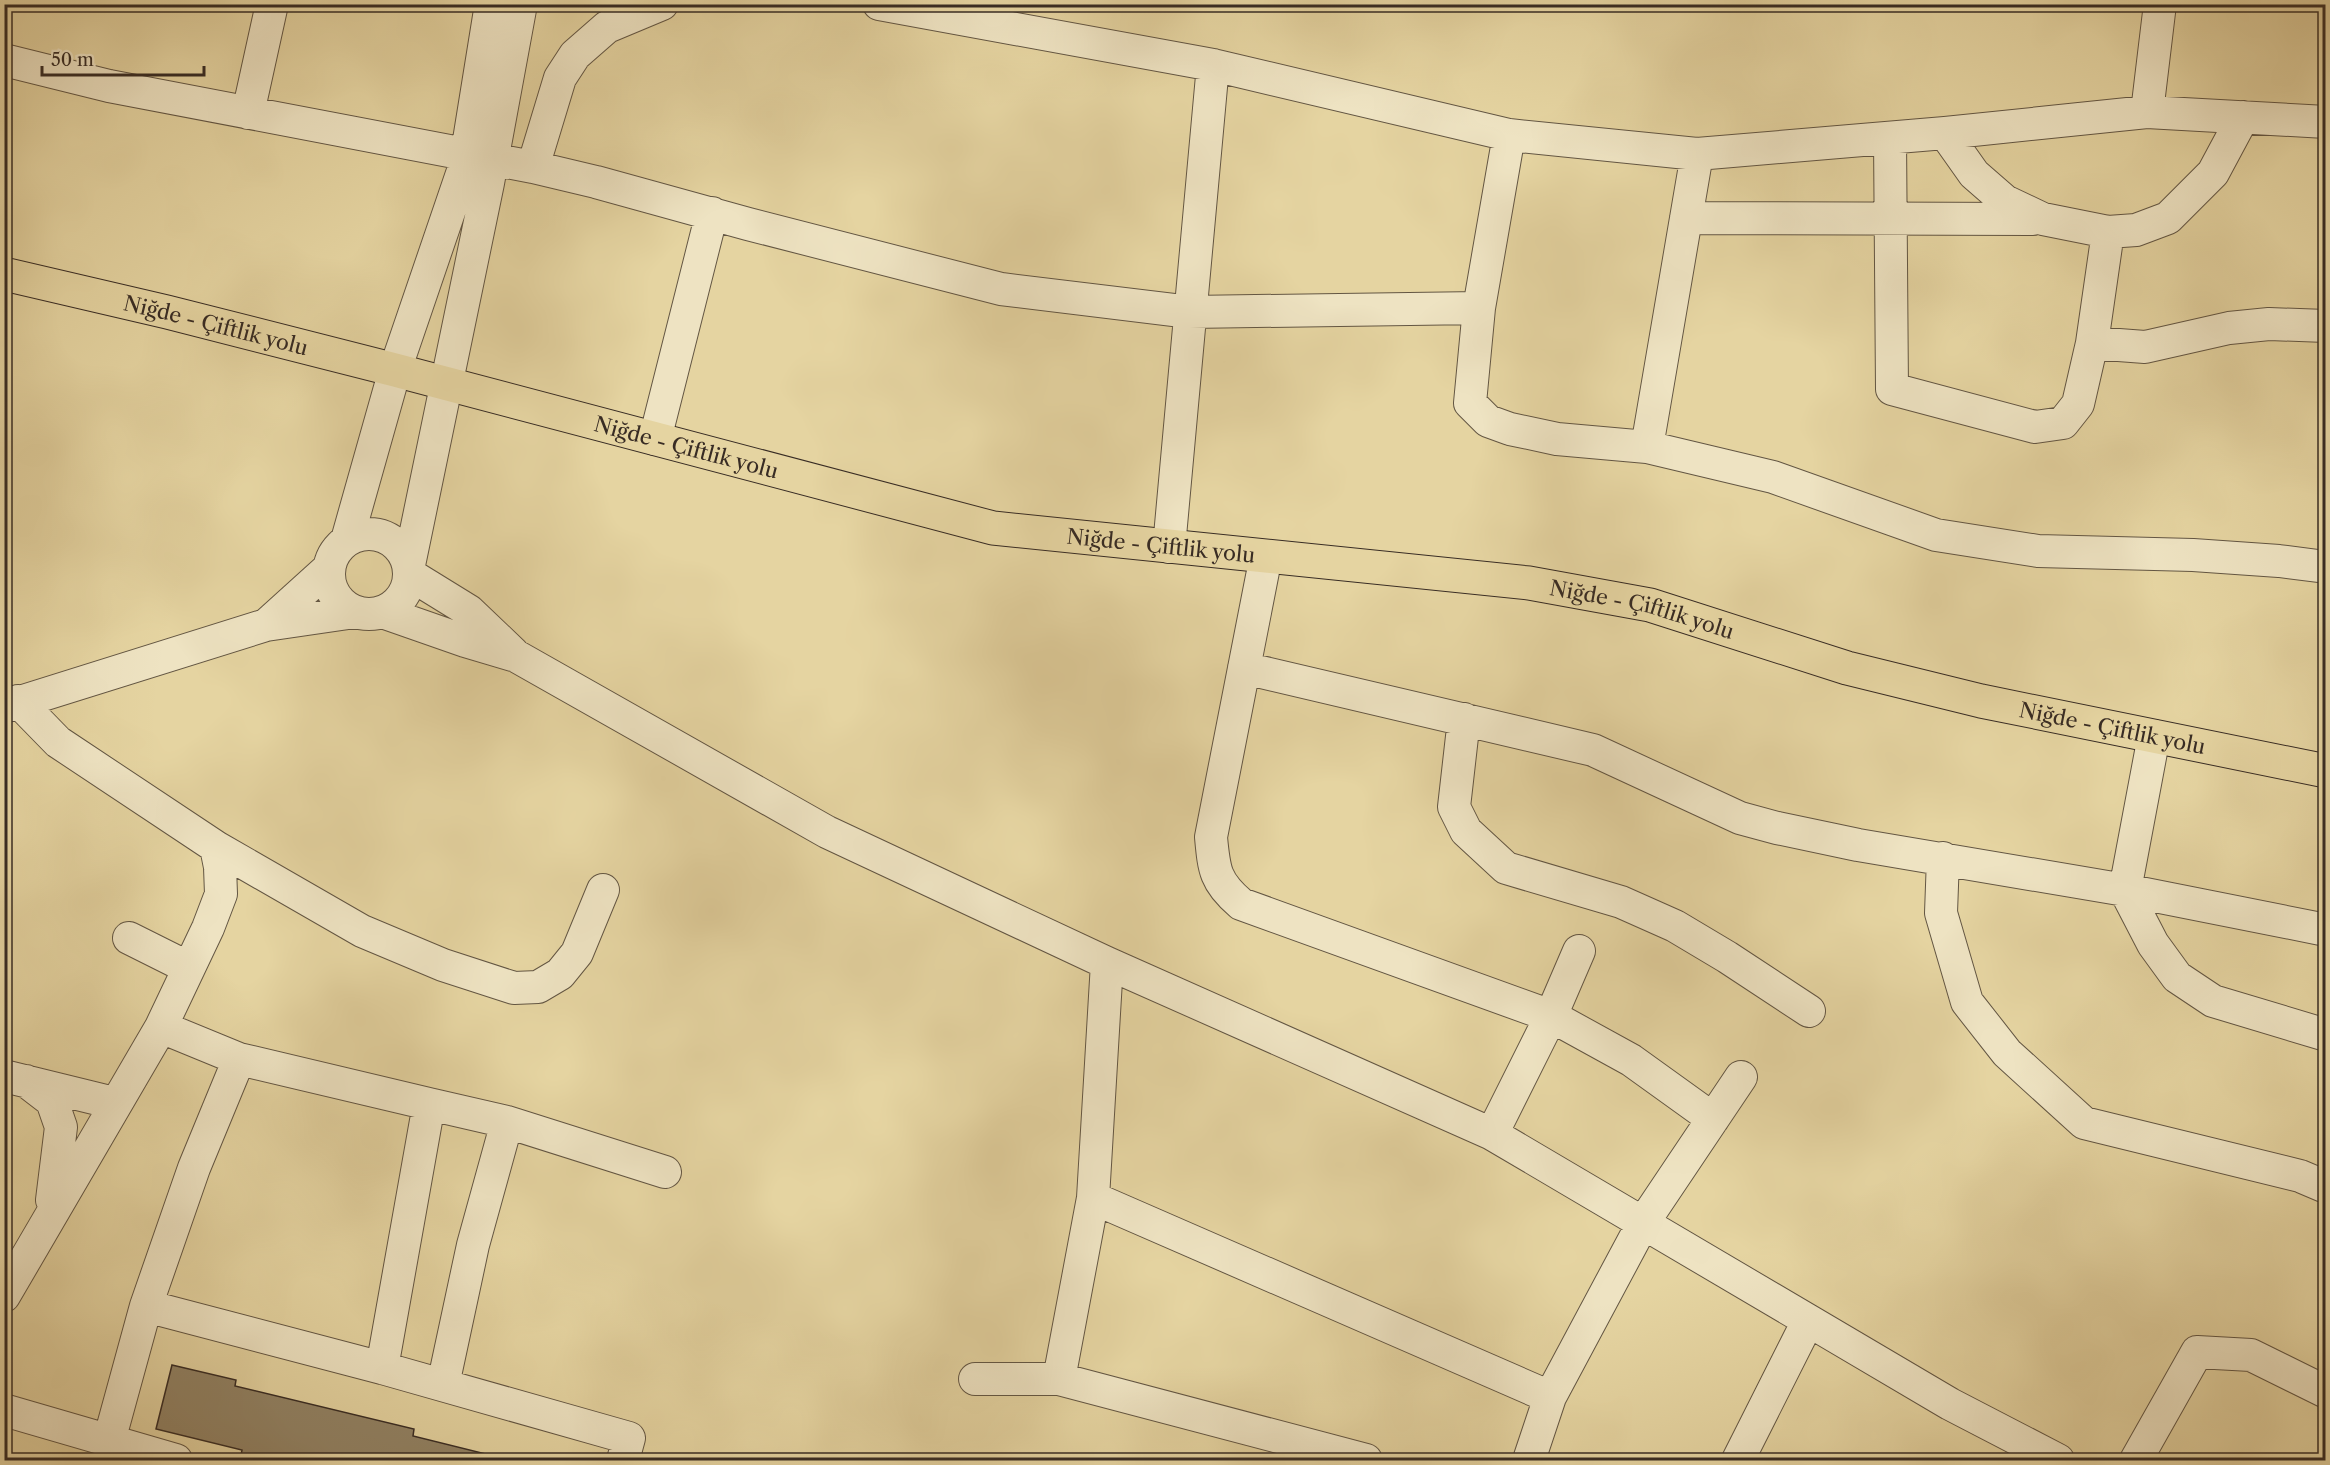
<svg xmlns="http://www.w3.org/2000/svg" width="2330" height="1465" viewBox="0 0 2330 1465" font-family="'Libre Caslon Text',serif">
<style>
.building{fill:#928365;stroke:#382c24;stroke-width:1.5}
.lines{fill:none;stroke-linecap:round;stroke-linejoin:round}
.minor-casing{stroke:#635643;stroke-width:34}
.major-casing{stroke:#382c24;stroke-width:35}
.minor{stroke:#eee3c2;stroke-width:32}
.major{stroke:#e5d4a1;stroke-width:33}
.labels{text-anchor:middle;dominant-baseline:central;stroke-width:4.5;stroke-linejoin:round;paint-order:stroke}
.street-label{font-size:21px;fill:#382c24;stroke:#eee3c2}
</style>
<rect width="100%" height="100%" fill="#e5d4a1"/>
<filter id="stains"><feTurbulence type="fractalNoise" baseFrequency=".00333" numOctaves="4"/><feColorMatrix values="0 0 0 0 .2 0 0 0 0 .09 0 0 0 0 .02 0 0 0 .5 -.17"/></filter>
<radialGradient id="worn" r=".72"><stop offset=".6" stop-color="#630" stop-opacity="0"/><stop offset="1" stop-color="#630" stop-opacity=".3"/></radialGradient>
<path class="building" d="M172 1365 236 1380 235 1386 414 1429 413 1436 486 1454V1461H263L241 1455 242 1450 156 1429Z"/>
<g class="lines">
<g class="minor-casing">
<path id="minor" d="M879 4 1213 65 1509 135 1697 154 1945 133 2147 112 2326 122
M4 60 109 86 533 167 596 182 748 224 1001 289 1190 312 1479 308
M2147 112 2160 4
M248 113 272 4
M1945 133 1974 174 2005 201 2043 219 2108 232 2136 230 2168 218 2213 173 2243 117
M1509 135 1479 308 1470 403 1488 421 1510 429 1557 439 1647 447 1773 477 1936 535 2038 551 2193 555 2279 561 2326 567
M1890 138 1892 389 2035 427 2063 423 2078 404 2092 343 2108 232
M533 167 560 78 575 55 607 27 662 4
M1686 218 2033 219
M2092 343 2145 347 2229 328 2269 324 2326 326
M655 439 712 213
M1647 447 1697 154
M329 574a40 40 0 1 1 80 0a40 40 0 1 1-80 0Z
M347 540 395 370 465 165 491 4
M1169 547 1213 65
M1266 556 1211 837C1214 870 1215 882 1241 904L1551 1016 1631 1060 1713 1119
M409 565 488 183 521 4
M409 574 469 611 513 653
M382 612 465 641 516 656 827 832 1107 963 1492 1134 1950 1404 2058 1460
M266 625 329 568
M1244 668 1593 750 1740 818 1777 828 1858 845 2125 890 2326 930
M18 701 58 742 216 847 362 931 443 965 514 988 538 987 560 974 577 953 603 890
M4 707 266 625 355 612
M1464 719 1454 807 1466 831 1506 868 1621 902 1675 926 1727 957 1809 1011
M2154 736 2125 890 2153 944 2177 977 2213 1001 2326 1035
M1943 858 1941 913 1967 1002 2007 1053 2084 1123 2300 1176 2326 1187
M129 938 189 968
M161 1027 239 1059 429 1104 382 1368 146 1306 194 1168 239 1059
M4 1076 114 1103
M26 1081 52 1101 61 1127 52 1200
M429 1104 507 1122 665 1172
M1492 1134 1551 1016 1579 951
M1093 1198 1550 1397
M4 1296 161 1027 208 928 221 894 220 867 216 847
M382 1368 629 1438 623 1460
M975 1379H1059L1093 1198 1107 963
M1059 1379 1366 1460
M443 1385 473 1245 507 1122
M4 1410 176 1460
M109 1441 146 1306
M1529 1460 1550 1397 1643 1223 1741 1077
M1738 1460 1808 1321
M2136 1460 2197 1352 2251 1355 2326 1392"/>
</g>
<g class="major-casing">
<g id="major">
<path id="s1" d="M4 274 167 312 395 370 993 528 1529 583 1650 605 1847 668 1981 701 2326 771"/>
</g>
</g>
<use href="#minor" class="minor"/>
<use href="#major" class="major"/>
</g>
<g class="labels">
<g class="street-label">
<text stroke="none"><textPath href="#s1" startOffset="218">Niğde - Çiftlik yolu</textPath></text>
<text stroke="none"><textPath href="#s1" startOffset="704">Niğde - Çiftlik yolu</textPath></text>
<text stroke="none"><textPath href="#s1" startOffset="1190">Niğde - Çiftlik yolu</textPath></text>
<text stroke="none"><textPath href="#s1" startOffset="1676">Niğde - Çiftlik yolu</textPath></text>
<text stroke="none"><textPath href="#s1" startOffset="2162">Niğde - Çiftlik yolu</textPath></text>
</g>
</g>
<rect width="2330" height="1465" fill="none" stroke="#e5d4a1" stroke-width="24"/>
<rect x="6" y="6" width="2318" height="1453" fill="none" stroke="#382c24" stroke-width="3"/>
<rect x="12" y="12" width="2306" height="1441" fill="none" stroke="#382c24" stroke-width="1.5"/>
<path d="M42 66v9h162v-9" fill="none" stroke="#382c24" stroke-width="3"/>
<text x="51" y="66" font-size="18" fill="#382c24" stroke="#eee3c2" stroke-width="4.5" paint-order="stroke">50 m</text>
<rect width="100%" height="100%" filter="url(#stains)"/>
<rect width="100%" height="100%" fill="url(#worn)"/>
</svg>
